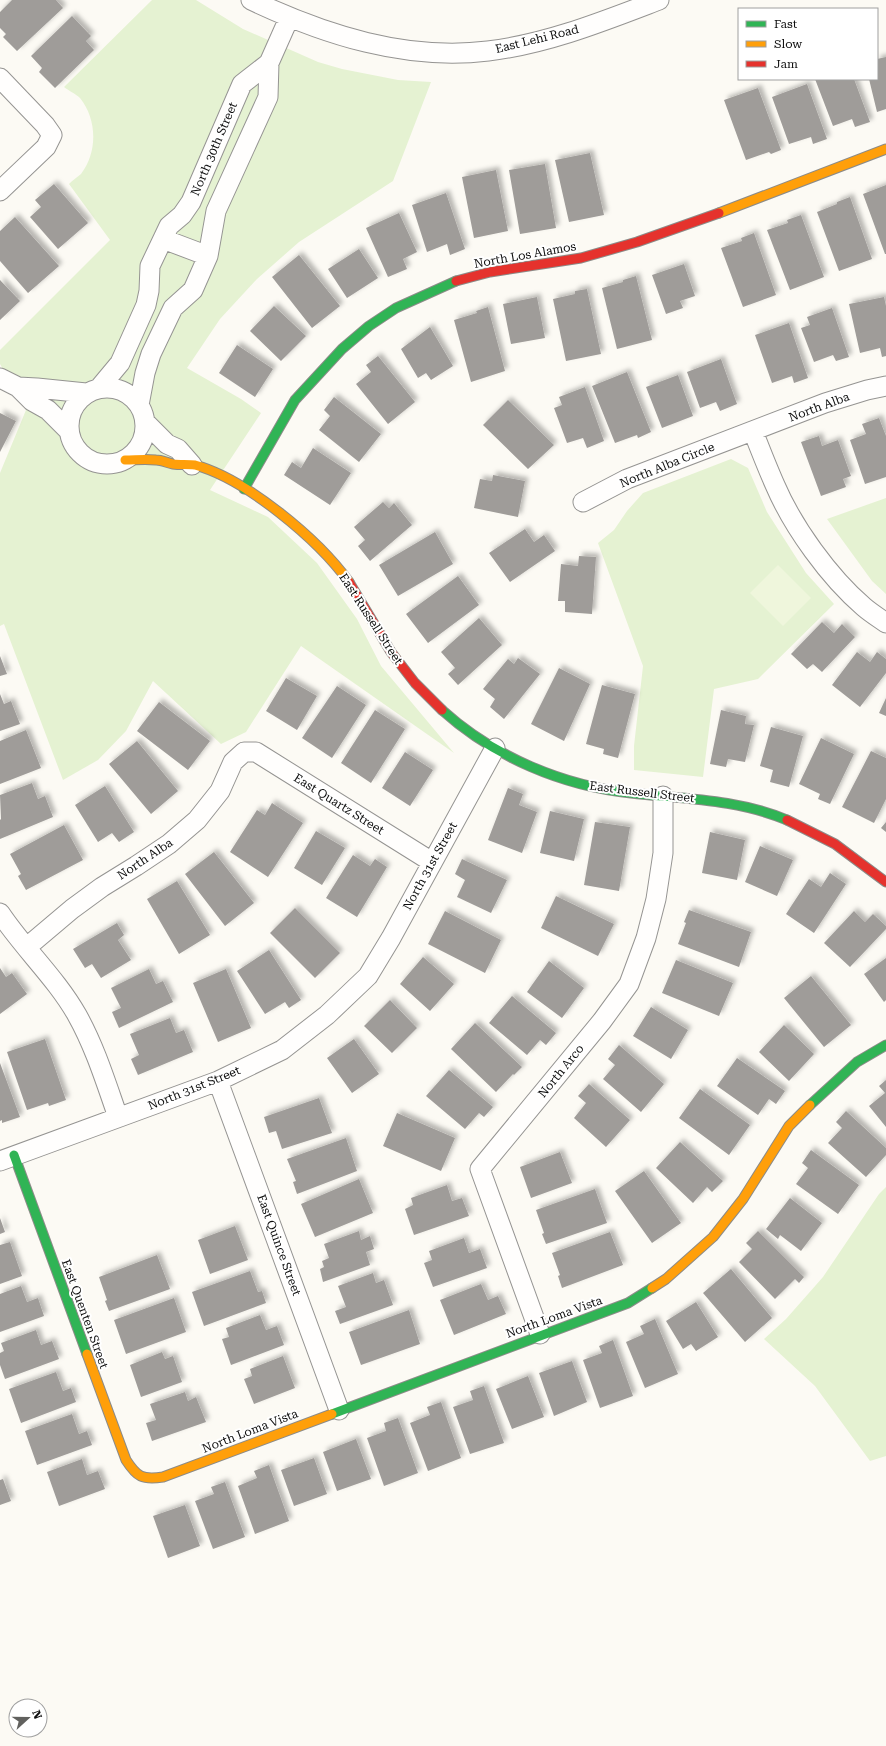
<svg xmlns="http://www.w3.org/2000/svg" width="886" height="1746" viewBox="0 0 886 1746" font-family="'Roboto Serif',serif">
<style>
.green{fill:#e5f2d2}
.pitch{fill:#eff6dc}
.building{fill:#9f9c99;filter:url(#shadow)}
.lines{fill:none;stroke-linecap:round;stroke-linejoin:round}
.street-casing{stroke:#959492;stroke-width:21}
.fast-casing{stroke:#8c8b88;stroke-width:11}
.slow-casing{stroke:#8c8b88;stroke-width:11}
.jam-casing{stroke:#8c8b88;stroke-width:11}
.street{stroke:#fffefd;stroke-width:19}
.fast{stroke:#30b455;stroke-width:9}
.slow{stroke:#ff9f0a;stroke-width:9}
.jam{stroke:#e5322d;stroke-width:9}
.labels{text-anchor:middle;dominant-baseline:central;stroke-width:4;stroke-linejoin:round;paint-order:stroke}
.street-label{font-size:12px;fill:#0e0e0e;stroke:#fff}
</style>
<defs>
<filter id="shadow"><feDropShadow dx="3.5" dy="-3.5" stdDeviation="2" flood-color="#0004"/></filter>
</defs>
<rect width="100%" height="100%" fill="#fcfaf4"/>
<path class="green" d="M152 0H196L243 29 318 62 342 69 398 80 431 82 393 181 299 242 257 279 220 319 187 368 241 399 261 413 210 490 268 517 317 563 357 619 381 666 454 753 301 646 246 732 221 744 153 681 126 731 98 760 63 780 4 624 0 626V473L26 410 0 364V350L110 240 69 184C72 181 77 177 81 174 98 152 97 119 80 98 76 94 69 91 64 87Z
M731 459 748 468 767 512 806 573 834 604 758 679 714 689 703 777 634 770V746L643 666 598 543 614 530 627 511 643 493Z
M886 498V594L872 581 827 519Z
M886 1187V1456L870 1461 815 1386 764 1339 786 1319 823 1277 879 1194Z"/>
<path class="pitch" d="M778 565 811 598 783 626 750 593Z"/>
<path class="building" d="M12 0H56L63 8 17 51 3 37 6 34 0 28V12Z
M72 16 91 36 86 41 94 50 55 88 39 72 42 68 31 56Z
M886 57V109L877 112 869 79H877V59Z
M815 79H854L870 122 855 127 852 119 833 126Z
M807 84 827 139 813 144 811 137 789 144 772 97Z
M758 88 781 150 771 154 769 152 746 160 724 100Z
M590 153 604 215 569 222 555 160Z
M545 164 556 228 520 234 509 170Z
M496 170 508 231 474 238 462 177Z
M54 184 88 223 58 249 30 217 41 207 35 200Z
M886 185V254H885L863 194Z
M446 193 465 249 450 255 447 244 427 252 412 205Z
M850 197 872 259 839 271 817 212 837 204V202Z
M399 213 417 252 403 259 407 269 388 277 366 228Z
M801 215 824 277 790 290 767 230 788 223 787 220Z
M15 217 59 266 28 293 0 261V231Z
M754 233 776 295 743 307 721 248 742 241 741 238Z
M359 249 378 278 347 298 328 269Z
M299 255 340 306 312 328 272 277Z
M684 264 695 296 680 301 683 308 666 314 652 275Z
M636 276 652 340 617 349 602 288 623 282V280Z
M0 280 20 301 0 320Z
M587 289 601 354 566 361 553 299 575 294V291Z
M537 297 545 338 511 344 503 304Z
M884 297 886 306V356L882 357 880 348 860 353 849 304Z
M274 306 306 336 281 361 250 331Z
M488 307 505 371 471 382 454 320 477 313 476 311Z
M832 308 849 357 836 361 833 355 814 362 801 328 810 325 807 317Z
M789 323 808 378 794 383 792 376 772 383 755 335Z
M430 327 453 366 431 380 426 373 418 378 401 349Z
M237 345 273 369 255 397 219 373Z
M378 356 415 402 388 424 356 384 371 372 366 365Z
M721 359 737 404 720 411 716 402 700 408 687 372Z
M627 372 651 432 638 438 637 435 615 443 592 386Z
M678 375 693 416 662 428 646 387Z
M585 387 604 441 587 448 583 438 567 443 554 408 562 405 559 397Z
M334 397 381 434 359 462 319 430 330 416 324 410Z
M508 400 554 445 528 469 483 425Z
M0 413 16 421 0 452Z
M879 418 886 436V477L865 484 850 440 866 434 862 424Z
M819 436 822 446 838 440 851 476 843 479 846 487 821 496 801 442Z
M313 448 351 473 330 505 284 475 292 462 301 468Z
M493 475 525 481 518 517 474 508 480 479 492 481Z
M383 502 389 508 394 503 412 525 370 561 358 546 365 540 354 527Z
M525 529 534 542 544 535 555 551 510 582 489 553Z
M435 532 453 564 398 596 379 565Z
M579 556 596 557 592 614 565 612V601H558L561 564 578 566Z
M458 576 479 605 428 643 406 614Z
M479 618 502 645 458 685 448 674 455 668 441 652Z
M822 622 834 633 842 624 855 637 822 672 813 664 807 669 791 654Z
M857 652 870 662 877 652 886 659V673L860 707 832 685Z
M0 656 7 674 0 676Z
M518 658 540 674 504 719 490 707 495 699 483 689 508 659 514 664Z
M559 668 590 684 564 741 531 724Z
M286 678 317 696 297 730 266 711Z
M602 685 635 694 618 758 603 754 604 749 586 744Z
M337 686 366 705 332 758 302 738Z
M0 694 4 704 11 701 20 724 0 731Z
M886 698V716L879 713Z
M159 702 210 741 188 770 137 731Z
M375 710 405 729 371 783 341 763Z
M721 710 746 716 745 724 754 725 745 762 728 759 726 767 710 764Z
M771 727 803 736 789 787 770 782 773 770 760 766Z
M26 730 41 768 0 784V741Z
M821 738 854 754 830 804 818 799 820 794 799 784Z
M137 741 178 791 151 814 109 764Z
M871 751 886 758V799L874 823 842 807Z
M405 752 433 770 410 806 382 788Z
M32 783 38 799 45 796 53 817 0 839V820L1 819 0 795Z
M105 786 134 832 119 842 112 833 98 842 75 805Z
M508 788 523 794 519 805 537 812 522 853 488 840Z
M272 803 303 823 268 877 230 852 257 810 265 815Z
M550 811 584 819 574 861 540 853Z
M595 822 630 827 619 891 584 885Z
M886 822V832L881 828Z
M64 825 83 860 26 890 18 876 21 874 10 854Z
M316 831 345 848 322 885 294 868Z
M710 832 745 840 737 880 702 873Z
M760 846 793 860 777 896 745 882Z
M214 852 254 903 225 926 185 874Z
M353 855 370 866 375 859 387 867 357 917 326 898Z
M462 859 507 880 491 913 457 897 465 880 455 874Z
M830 873 846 884 814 933 786 914 809 879 821 887Z
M177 881 210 935 179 954 147 899Z
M556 896 614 924 598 956 541 928Z
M295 908 340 953 315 978 270 933Z
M689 910 751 932 739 967 678 944 686 923 684 922Z
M445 911 501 940 485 973 428 944Z
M854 911 865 922 873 914 886 926V929L850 967 824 943Z
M117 923 124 935 118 940 131 960 101 978 92 964 85 968 73 949Z
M269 950 301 1000 289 1008 285 1002 265 1014 237 971Z
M423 957 454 984 430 1011 400 984Z
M886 958V1000L884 1002 864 974Z
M676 960 733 983 719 1016 662 993Z
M549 961 584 988 562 1018 527 992Z
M0 968 6 977 12 973 27 994 0 1014Z
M149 969 156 984 163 981 173 1002 119 1028 112 1012 121 1008 111 988Z
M226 969 251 1028 218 1042 193 983Z
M811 976 851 1025 824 1047 784 998Z
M512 996 556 1033 546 1045 540 1040 527 1055 489 1023Z
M390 1000 417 1028 392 1053 364 1026Z
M651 1007 688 1030 671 1059 633 1036Z
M170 1018 176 1033 184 1030 193 1052 138 1075 131 1059 139 1055 130 1034Z
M475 1023 522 1067 514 1075 513 1074 496 1092 451 1049Z
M784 1025 814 1054 789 1081 759 1052Z
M45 1039 66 1100 49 1106 48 1103 27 1110 7 1052Z
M354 1039 379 1074 352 1093 327 1058Z
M619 1045 664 1084 641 1112 603 1079 615 1065 608 1059Z
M737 1058 785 1091 776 1104 769 1099 758 1115 717 1086Z
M0 1063 20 1117 2 1123V1120L0 1121Z
M449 1070 493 1107 484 1117 479 1113 465 1129 426 1096Z
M886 1080V1127L869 1106 885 1093 879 1086Z
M589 1084 630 1120 606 1147 574 1118 586 1103 578 1096Z
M700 1089 750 1125 729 1155 679 1118Z
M319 1098 332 1133 282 1149 276 1131 269 1133 264 1117Z
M846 1111 886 1148V1155L866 1177 828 1143 842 1128 836 1122Z
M397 1113 455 1138 441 1171 383 1146Z
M346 1138 357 1171 297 1194 293 1182 296 1181 287 1159Z
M680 1142 723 1181 712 1192 707 1187 693 1203 656 1168Z
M811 1150 859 1185 838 1214 796 1184 808 1168 802 1163Z
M560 1152 572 1183 531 1198 520 1167Z
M644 1171 681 1223 652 1243 615 1191Z
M359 1179 373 1213 315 1237 301 1204Z
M447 1185 452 1201 462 1198 469 1216 414 1235 405 1209 413 1205 411 1198Z
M595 1189 607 1223 546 1244 542 1234 544 1233 536 1210Z
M790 1198 822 1223 801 1251 780 1235 778 1239 766 1229Z
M0 1218 5 1232 0 1234Z
M235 1226 248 1260 210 1274 198 1240Z
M359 1231 361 1240 370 1236 374 1249 366 1252 370 1265 323 1282 320 1269 324 1267 322 1261 329 1258 324 1244Z
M758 1231 804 1277 799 1283 795 1279 775 1299 739 1262 752 1249 746 1243Z
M610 1232 623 1265 562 1288 558 1276 560 1275 552 1253Z
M464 1238 469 1253 480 1249 487 1268 433 1287 424 1263 432 1260 429 1251Z
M10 1242 22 1276 0 1284V1245Z
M157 1255 170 1289 109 1311 105 1301 107 1300 99 1277Z
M731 1269 772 1318 745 1342 703 1293Z
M250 1271 258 1292 262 1291 266 1303 204 1326 192 1292Z
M373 1273 376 1283 384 1280 393 1305 340 1324 335 1311 346 1307 338 1286Z
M481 1284 488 1300 498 1296 506 1314 454 1335 440 1300Z
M21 1286 27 1302 38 1298 44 1316 0 1332V1294Z
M174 1298 186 1332 126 1354 114 1320Z
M696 1302 718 1337 696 1351 691 1344 683 1349 666 1321Z
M409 1310 420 1344 361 1365 349 1332Z
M260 1315 266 1330 277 1326 284 1345 231 1365 222 1339 229 1337 226 1328Z
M655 1319 678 1374 645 1388 626 1342 644 1334 640 1326Z
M36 1330 41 1345 52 1341 59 1359 5 1379 0 1365V1353L4 1351 1 1343Z
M613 1340 633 1396 600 1408 583 1360 602 1353 599 1346Z
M162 1352 165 1359 173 1356 182 1382 141 1397 130 1365Z
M283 1356 295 1388 254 1404 244 1379 252 1376 250 1369Z
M572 1361 587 1402 554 1416 539 1373Z
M56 1372 63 1391 71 1388 76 1402 21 1423 9 1389Z
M528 1376 544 1417 512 1429 496 1389Z
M484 1386 504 1443 470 1454 453 1407 473 1400 470 1391Z
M185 1392 188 1401 196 1397 206 1422 152 1441 146 1423 156 1420 150 1404Z
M441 1402 461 1458 428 1471 410 1423 430 1415 427 1407Z
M72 1414 79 1434 87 1431 92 1445 37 1465 25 1431Z
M398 1418 418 1473 384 1486 367 1438 386 1431 384 1423Z
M356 1439 371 1479 337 1491 323 1452Z
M314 1458 327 1494 294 1506 281 1470Z
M82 1459 87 1475 98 1471 105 1489 59 1506 47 1472Z
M269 1465 289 1521 255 1534 238 1486 257 1478 254 1471Z
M3 1479 11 1501 0 1505V1480Z
M225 1482 245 1537 213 1549 195 1501 214 1494 211 1487Z
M185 1505 200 1546 168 1558 153 1516Z"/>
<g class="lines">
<g class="street-casing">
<path id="street" d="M251 0C325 35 406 61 488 51 547 44 604 21 659 0
M0 78 45 125 52 135 46 147 0 191
M163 239 208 256
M0 378 18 387 32 401 48 410 68 430
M18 387 37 388 86 393
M100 387 120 363 146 305 149 291 150 266 169 226 182 215 191 202 242 84 269 63
M69 426a38 38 0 1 1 76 0a38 38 0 1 1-76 0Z
M139 405 145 373 151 354 173 308 193 290 208 256 216 211 268 97 269 63 289 18
M145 422 167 444 178 449 192 465
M753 431C760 449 767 467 775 485 793 527 829 577 864 607 871 613 879 618 886 623
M583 502 627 479 825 403 867 390 886 386
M0 913C24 949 56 978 77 1015 95 1047 106 1083 118 1117
M27 947 72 909 102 887 136 866 169 844 197 820 220 791 233 762 244 752H256L432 862
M218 1081 339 1410
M0 1161 218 1081 282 1050 327 1015 368 976 391 938 495 748
M540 1334 480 1169 602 1021 629 984 646 938 656 899 663 853V796"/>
</g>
<g class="fast-casing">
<path id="fast" d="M244 489 295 400 342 349 369 326 396 308 456 281
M442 710C494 757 563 786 631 793 684 799 737 799 787 820
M810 1105 857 1062 886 1045
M14 1155 87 1354
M332 1414 628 1303 652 1288"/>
</g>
<g class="slow-casing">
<path id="slow" d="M719 213 886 149
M125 460C135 460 145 459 156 460 162 460 167 463 173 464 180 465 188 464 195 465 246 479 318 539 349 582
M652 1288 666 1279 713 1237 743 1199 789 1126 810 1105
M87 1354 126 1460C137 1477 142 1480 163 1477L332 1414"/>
</g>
<g class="jam-casing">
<path id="jam" d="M456 281 490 272 581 258 637 242 719 213
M349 582 391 652 415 683 442 710
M787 820 835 844 886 882"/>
</g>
<use href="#street" class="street"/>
<use href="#fast" class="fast"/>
<use href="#slow" class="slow"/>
<use href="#jam" class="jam"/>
</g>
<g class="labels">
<g class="street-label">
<text transform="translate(537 39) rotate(-14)">East Lehi Road</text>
<text transform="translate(214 149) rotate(-67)">North 30th Street</text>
<text transform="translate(525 255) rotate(-10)">North Los Alamos</text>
<text transform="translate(819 407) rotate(-20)">North Alba</text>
<text transform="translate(667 465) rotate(-22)">North Alba Circle</text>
<text transform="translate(371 619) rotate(57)">East Russell Street</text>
<text transform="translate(642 792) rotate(7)">East Russell Street</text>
<text transform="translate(339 804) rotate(32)">East Quartz Street</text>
<text transform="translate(145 859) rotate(-34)">North Alba</text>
<text transform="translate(430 866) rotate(-61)">North 31st Street</text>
<text transform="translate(561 1071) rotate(-51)">North Arco</text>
<text transform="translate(194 1088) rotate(-22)">North 31st Street</text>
<text transform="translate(279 1245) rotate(70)">East Quince Street</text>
<text transform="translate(85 1314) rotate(70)">East Quenten Street</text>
<text transform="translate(554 1317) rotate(-20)">North Loma Vista</text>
<text transform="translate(250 1431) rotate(-21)">North Loma Vista</text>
</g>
</g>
<rect x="738" y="8" width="140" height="72" fill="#ffffff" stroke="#9f9f9f"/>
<rect x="746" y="21" width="20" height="6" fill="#30b455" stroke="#9f9f9f"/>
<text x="774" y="28" font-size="12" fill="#0e0e0e">Fast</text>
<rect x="746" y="41" width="20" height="6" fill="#ff9f0a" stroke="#9f9f9f"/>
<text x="774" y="48" font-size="12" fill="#0e0e0e">Slow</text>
<rect x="746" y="61" width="20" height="6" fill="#e5322d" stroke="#9f9f9f"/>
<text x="774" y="68" font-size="12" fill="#0e0e0e">Jam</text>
<g transform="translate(28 1718) rotate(69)"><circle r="19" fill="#ffffff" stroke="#9f9f9f"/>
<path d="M0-3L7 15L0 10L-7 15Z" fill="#61615e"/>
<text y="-6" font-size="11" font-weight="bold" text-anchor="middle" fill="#0e0e0e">N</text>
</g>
</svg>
